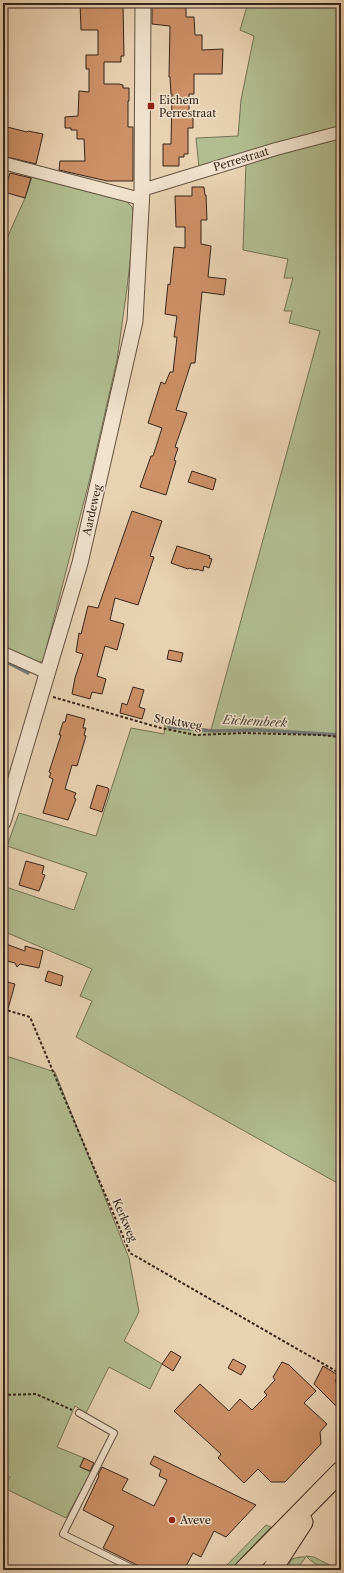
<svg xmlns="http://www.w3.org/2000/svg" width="344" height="1573" viewBox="0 0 344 1573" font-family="'Libre Caslon Text',serif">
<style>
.green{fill:#b1bd90;stroke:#737156}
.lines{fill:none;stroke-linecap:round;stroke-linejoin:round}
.stream{stroke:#737b79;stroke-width:3.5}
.building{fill:#cd9067;stroke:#35251b}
.service-casing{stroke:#625041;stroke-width:8}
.minor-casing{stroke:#625041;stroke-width:14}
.tertiary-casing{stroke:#625041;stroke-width:17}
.primary-casing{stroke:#35251b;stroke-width:21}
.path{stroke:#35251b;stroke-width:2;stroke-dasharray:3 2;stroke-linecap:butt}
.service{stroke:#f1e2cd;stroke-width:6}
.minor{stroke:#f1e2cd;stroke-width:12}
.tertiary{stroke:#f1e2cd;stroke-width:15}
.primary{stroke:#e9d2b2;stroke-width:19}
.poi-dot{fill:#8f2418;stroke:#f1e2cd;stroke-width:1.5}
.labels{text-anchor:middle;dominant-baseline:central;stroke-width:3;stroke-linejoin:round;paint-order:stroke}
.poi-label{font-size:11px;fill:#35251b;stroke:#f1e2cd;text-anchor:start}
.street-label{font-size:11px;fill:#35251b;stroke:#f1e2cd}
.water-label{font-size:12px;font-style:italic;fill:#4f4942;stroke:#f1e2cd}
</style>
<rect width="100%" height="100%" fill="#e9d2b2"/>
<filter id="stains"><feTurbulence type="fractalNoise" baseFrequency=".005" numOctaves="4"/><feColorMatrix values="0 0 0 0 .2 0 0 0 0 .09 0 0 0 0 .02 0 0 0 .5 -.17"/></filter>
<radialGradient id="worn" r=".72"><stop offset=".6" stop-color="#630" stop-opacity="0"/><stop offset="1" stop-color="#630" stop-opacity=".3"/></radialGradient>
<path class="green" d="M248 3H341V129L199 168 196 138 238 136 241 100 254 36 240 30Z
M341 136V961L337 973 341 975V1185L76 1037 92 1001 80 996 92 969 3 931V886L74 910 87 873 7 846 19 813 96 836 131 728 164 734 165 724 211 730 320 331 289 323 292 311H284L293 278H284L288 259 243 250 246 162Z
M32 177 126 201 132 207 135 219 127 288 117 360 91 474 43 661 38 663 3 648V247L25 198Z
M3 1055 55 1072 129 1258 139 1312 124 1341 162 1364 150 1389 109 1367 86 1413 75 1406 57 1447 84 1458 80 1467 91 1472 66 1518 4 1488 10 1477 3 1474Z
M266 1525 271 1527 230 1570H222Z
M306 1556 314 1557 339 1570C327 1570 315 1566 306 1556Z
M300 1557H306L296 1570H286L292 1559Z"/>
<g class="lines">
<path class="stream" d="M3 660 28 673
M169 727 214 731 258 730 341 735"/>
</g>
<path class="building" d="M80 3H123L124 56H121V62H104V84H119L123 85V88H129V101H128V127H133V181H107L59 170 60 161H85L84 139H77V130H71V128H65V117L78 116 79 91 89 92V69H86V55H98V30H81Z
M152 3H186V17H194L195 35H202V50L223 49 222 74H194V94H189V112H193V128H188V154H184V157H179V166H163V144H171L172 94H171L170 77H169L170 26 152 24Z
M3 126 27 132 28 131 43 134 36 164 3 156Z
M10 173 31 178 25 198 4 192Z
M192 187H204L205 195H206L207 220H201V244L211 246 208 277 226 279 224 295 202 292 195 363H191L176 410 187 413 175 447 178 448 174 460 176 461 166 495 140 487 151 456H153L162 428 148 423 161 382 165 384 170 372H173L177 337H174L177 316 165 314 168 284 170 285 174 247 185 248V227H176L175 196H192Z
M192 471 216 479 213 490 188 482Z
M132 511 162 521 150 556 154 557 138 605 115 598 110 620 124 624 117 650 105 646 97 676 106 679 102 694 92 692 90 699 72 694 75 678 83 654 76 652 79 633 81 634 88 606 98 608Z
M177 546 210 556 209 558 212 559 209 568 204 566 203 571 196 569V570L189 568 188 569 171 563Z
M169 650 183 653 181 662 167 659Z
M133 687 144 690 139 707 145 709 142 719 120 713 122 703 127 705Z
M67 714 85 719 83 728H86L84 735 86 736 77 766 72 765 65 789 76 793 74 798 76 799 68 820 43 813 53 779 49 777 51 773 49 772 61 735H59L63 722H65Z
M97 785 108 788 109 790 102 812 90 808Z
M26 861 44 866 42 874 45 875 39 891 19 885Z
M3 943 25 951V946L43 951 39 968 20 964 17 967 15 963 3 960Z
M48 971 63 976 61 986 45 981Z
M3 981 15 984 6 1016H3Z
M171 1351 181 1357 173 1371 162 1364Z
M233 1359 246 1366 241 1375 228 1368Z
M282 1362 289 1365 316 1391 304 1403 327 1424 320 1432 321 1444 285 1482H271L258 1469 244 1483 218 1458 221 1454 174 1411 200 1384 229 1411 240 1399 252 1410 267 1395 264 1392 275 1380 273 1377Z
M323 1366 338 1375 335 1381 341 1386V1411L314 1384Z
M154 1456 256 1505 226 1537 214 1531 201 1557 193 1553 184 1570H154L146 1566 145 1569 103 1548 114 1526 83 1510 99 1476 98 1475 102 1467 128 1479 122 1490 154 1506 167 1480 159 1476 161 1470 150 1464Z
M84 1458 94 1463 90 1471 80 1467Z"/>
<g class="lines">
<g class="service-casing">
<path id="service" d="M79 1413 114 1433 63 1534 136 1570"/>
</g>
<g class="minor-casing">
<path id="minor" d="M3 163 141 199
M142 190 276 149 341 132
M3 653 48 673"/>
</g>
<g class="tertiary-casing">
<path id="tertiary" d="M3 822 80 563 135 321 142 190 143 3"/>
</g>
<g class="primary-casing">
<path id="primary" d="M244 1570 341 1471
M272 1570 303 1522"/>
</g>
<path class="path" d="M53 697 161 728 196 735 244 733 320 735 341 737
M3 1009 30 1017 130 1253 341 1374
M3 1395 36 1394 72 1410"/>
<use href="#service" class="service"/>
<use href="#minor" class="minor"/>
<use href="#tertiary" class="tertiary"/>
<use href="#primary" class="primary"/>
</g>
<g class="poi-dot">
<rect x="147" y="102" width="8" height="8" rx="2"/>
<circle cx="172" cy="1520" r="4"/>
</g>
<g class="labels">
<g class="poi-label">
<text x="159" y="100">Eichem<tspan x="159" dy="13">Perrestraat</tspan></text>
<text x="180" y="1520">Aveve</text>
</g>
<g class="street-label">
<text transform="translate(241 159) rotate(-17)">Perrestraat</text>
<text transform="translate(92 510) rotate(-77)">Aardeweg</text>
<text transform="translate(178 722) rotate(10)">Stoktweg</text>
<text transform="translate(125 1220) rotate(67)">Kerkweg</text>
</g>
<g class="water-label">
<text transform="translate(255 721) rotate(3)">Eichembeek</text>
</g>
</g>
<rect width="344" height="1573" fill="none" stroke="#e9d2b2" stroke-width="16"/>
<rect x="4" y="4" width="336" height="1565" fill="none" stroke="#35251b" stroke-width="2"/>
<rect x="8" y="8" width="328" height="1557" fill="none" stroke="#35251b"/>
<rect width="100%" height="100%" filter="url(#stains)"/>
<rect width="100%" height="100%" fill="url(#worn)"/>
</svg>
